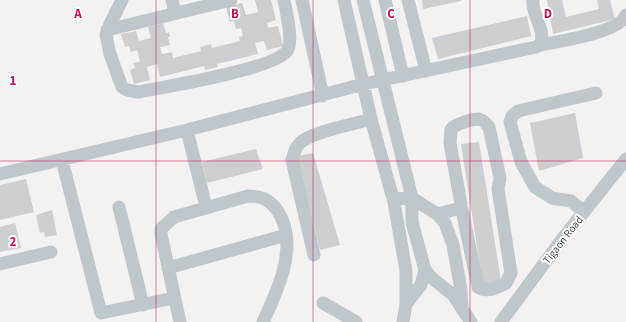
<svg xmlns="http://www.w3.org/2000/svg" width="626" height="322" viewBox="0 0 626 322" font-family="'Source Sans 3',sans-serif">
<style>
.building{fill:#ccced2}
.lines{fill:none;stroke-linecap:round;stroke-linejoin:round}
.minor{stroke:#bec7cc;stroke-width:13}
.grid{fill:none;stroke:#c2185b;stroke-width:1;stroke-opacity:0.55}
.labels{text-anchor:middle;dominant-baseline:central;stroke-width:4;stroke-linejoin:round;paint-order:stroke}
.street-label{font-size:11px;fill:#4a565d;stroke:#fff}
.grid-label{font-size:13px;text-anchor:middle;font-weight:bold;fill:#c2185b;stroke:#fff;stroke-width:4;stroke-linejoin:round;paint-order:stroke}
</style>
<rect width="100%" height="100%" fill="#f3f1f2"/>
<path class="building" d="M255 0H271L276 20 267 23 268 28 278 26 283 46 267 50 264 41 255 43 258 54 217 64 218 67 205 70 204 66 160 77 157 64 147 67 150 80 134 84 130 70 135 68 133 63 140 62 137 50 131 52 129 46 125 47 121 34 136 31 139 41 151 38 148 27 163 23 166 33 169 32 170 37H168L170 45 160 47 162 54 172 52 173 58 201 51 200 47 211 44 212 48 240 41 239 37 243 36 241 28 236 29 234 21 230 22 226 7 242 3 246 15 258 12Z
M422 0H461V1L423 9Z
M547 0H562L566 17 599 9 597 0H610L615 19 553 34Z
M527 16 531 36 438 59 432 38Z
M575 113 583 158 539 171 530 123Z
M479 142 501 281 483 285 461 144Z
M256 149 263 169 207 183 202 162Z
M313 153 340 245 320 250 297 156Z
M26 179 34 212 0 220V185Z
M52 210 57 235 45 237 44 232 40 233 36 215Z
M15 223 21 248 0 252V227Z"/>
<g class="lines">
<path class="minor" d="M122 0 110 24 106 35 110 54 122 87 127 90 138 92C165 87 274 69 287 51 294 42 286 11 284 0
M172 0 175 13
M302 0 323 96
M344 0 371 119 394 202 406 271V304L403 322
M363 0 412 198V222L425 270 421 285 406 304
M385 0 403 76
M408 0 426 71
M107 30 231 0
M540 45C559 41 619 33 626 15
M187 130 206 207
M62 160 101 313 174 298
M0 174 187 130 364 84 536 47 540 45C547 29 531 16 533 0
M393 199 412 198 437 214 445 223 453 245 461 290 462 309
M461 204 450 143 451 129C456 124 471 119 479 119 484 120 486 124 489 127L500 178 498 189 511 273 506 283C497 288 487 293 478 287L462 210
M119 207 143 305
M584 212 571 201 552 198 535 187 521 162 510 122 512 116 518 111 596 93
M437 214 457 209
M314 255 292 160C294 153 295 148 300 143 311 132 355 124 371 119
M0 264 51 252
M168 268 286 235
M425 270 432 278 453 295 471 322
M323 303 356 322
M180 322 161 234V229L174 217 248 196C261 196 269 199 277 210 300 243 278 290 263 322
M501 322 563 238 626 159"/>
</g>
<path class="grid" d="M156 0V322M313 0V322M470 0V322M0 161H626"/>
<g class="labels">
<g class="street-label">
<text transform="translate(563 240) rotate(-52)">Tigaon Road</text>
</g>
</g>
<g class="grid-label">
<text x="78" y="18">A</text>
<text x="235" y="18">B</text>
<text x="391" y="18">C</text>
<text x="548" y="18">D</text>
<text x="13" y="85">1</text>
<text x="13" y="246">2</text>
</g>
</svg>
